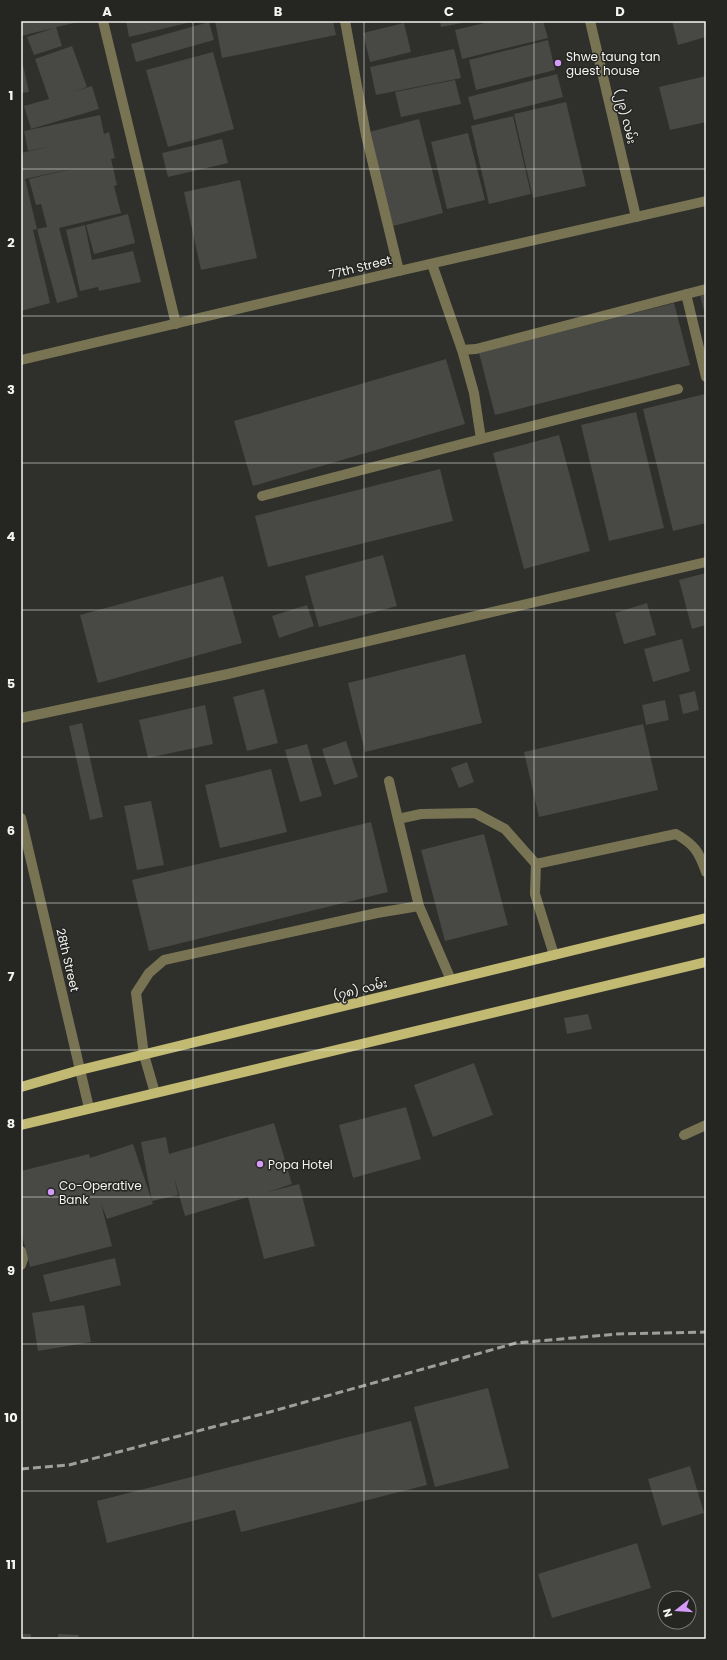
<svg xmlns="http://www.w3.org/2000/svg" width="727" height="1660" viewBox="0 0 727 1660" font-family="Poppins,'Noto Sans Myanmar',sans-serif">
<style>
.building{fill:#484844}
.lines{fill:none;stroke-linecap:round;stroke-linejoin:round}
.service{stroke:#787453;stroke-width:10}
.minor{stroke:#787453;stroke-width:10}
.tertiary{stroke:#787453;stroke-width:10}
.primary{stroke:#c2b972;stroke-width:10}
.rail{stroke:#9e9e9b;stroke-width:3;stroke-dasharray:8 4;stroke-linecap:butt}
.grid{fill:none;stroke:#f4f4f2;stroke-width:1;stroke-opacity:0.55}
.poi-dot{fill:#d69bf9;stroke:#252522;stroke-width:1.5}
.labels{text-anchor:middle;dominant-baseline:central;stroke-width:3;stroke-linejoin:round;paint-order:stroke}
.poi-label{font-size:12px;fill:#f4f4f2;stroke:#252522;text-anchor:start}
.street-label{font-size:12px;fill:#f4f4f2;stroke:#252522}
.neatline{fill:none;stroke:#f4f4f2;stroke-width:1.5}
.grid-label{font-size:13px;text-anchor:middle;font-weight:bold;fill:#f4f4f2}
</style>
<rect width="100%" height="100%" fill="#2f2f2b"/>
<path class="building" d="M21 21H79V22L56 27 62 46 34 55 27 37 54 28 21 36Z
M126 21H191V22L129 37Z
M215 21H333L336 35 222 58Z
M440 21H467V22L441 27Z
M493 21H543L548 38 462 59 455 30Z
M672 21H706V37L678 45Z
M209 22 214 40 136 62 131 44Z
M404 23 411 52 370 62 363 33Z
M548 40 555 70 476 90 469 60Z
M72 46 87 87 72 92 92 86 99 109 31 129 24 106 49 99 35 59Z
M454 49 461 78 376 95 370 67Z
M213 52 234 129 168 147 146 70Z
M21 65H23L29 92 21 93Z
M557 74 563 97 474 120 468 97Z
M706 76V122L670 130 659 87Z
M455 80 461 104 401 117 395 92Z
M566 102 586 186 533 198 514 114Z
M100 115 104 134 109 132 115 158 111 159 117 185 114 186 121 213 59 228 78 297 57 303 37 229 47 227 41 204 36 205 29 179 79 167 25 179 37 229 33 230 50 303 21 311V153L56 145 28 151 24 131Z
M513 116 531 194 489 204 471 126Z
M419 119 443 213 393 226 369 132Z
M468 133 485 200 447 209 431 142Z
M222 139 228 163 168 177 162 153Z
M240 180 257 258 201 270 184 192Z
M128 214 135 243 94 254 86 225Z
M85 225 92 260 133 251 141 282 99 291 98 287 80 291 66 230Z
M706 293V315H705L700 295Z
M674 303 690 365 495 415 479 353Z
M446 359 465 424 253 486 234 421Z
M705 394 706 523 673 531 643 409Z
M636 412 664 528 609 541 581 425Z
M559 435 590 551 524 569 493 453Z
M440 469 453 521 268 567 255 516Z
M383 555 397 606 319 627 305 576Z
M706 573V625L692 629 679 580Z
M223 576 242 643 98 683 80 615Z
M647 603 656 635 624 644 615 613Z
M307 605 314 626 279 638 272 616Z
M682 639 690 671 653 682 644 649Z
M465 654 482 723 365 752 348 683Z
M264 689 278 743 247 751 233 697Z
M695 691 699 710 683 714 679 695Z
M665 700 669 720 646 725 642 705Z
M205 705 213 744 148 758 139 720Z
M82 723 103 817 90 820 69 726Z
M643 724 658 790 539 817 524 752Z
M346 741 358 777 334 785 322 749Z
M307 744 322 796 300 802 285 750Z
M467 762 474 782 459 788 451 768Z
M271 769 287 832 220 848 205 785Z
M151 801 164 865 137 870 124 806Z
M371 822 388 892 149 951 132 880Z
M484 834 508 925 445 941 421 850Z
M588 1014 592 1029 567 1034 564 1018Z
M474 1063 493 1115 433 1137 414 1085Z
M406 1107 421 1159 353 1178 339 1125Z
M274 1123 292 1184 268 1192 299 1184 315 1246 264 1259 248 1197 185 1216 174 1177 178 1195 152 1201 141 1142 166 1137 169 1154Z
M133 1144 153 1204 107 1219 101 1204 112 1246 30 1267 21 1231V1171L89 1154 90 1158Z
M115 1258 121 1285 50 1302 43 1275Z
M84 1305 91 1342 38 1351 32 1313Z
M488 1388 509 1468 435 1487 414 1407Z
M411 1421 427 1485 241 1532 235 1510 107 1543 97 1501Z
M690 1466 704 1513 662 1526 648 1479Z
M637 1543 651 1588 552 1618 538 1574Z
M21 1634H31V1639H21Z
M58 1634 79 1635 78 1639H58Z"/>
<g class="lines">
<path class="service" d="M389 781 398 819
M419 906 398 819 421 814 475 813 505 829 536 864
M554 955 535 894 536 864 676 834C695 845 699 852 706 872
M155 1093 144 1055 136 993 149 973 164 960 377 913 419 906 451 980
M684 1135 706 1125"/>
<path class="minor" d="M103 21 176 324
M345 21 366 135 399 271
M590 21 636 217
M432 264 462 350 476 349 706 289
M686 294 706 377
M462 350 474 393 481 439
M262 496 481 439 678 389
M21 718 228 674 706 562
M21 818 89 1108
M21 1251 23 1259 21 1265"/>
<path class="tertiary" d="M21 360 399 271 706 201"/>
<path class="primary" d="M21 1087 80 1070 706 918
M21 1125 706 962"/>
<path class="rail" d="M21 1469 69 1465 266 1413 516 1343 617 1334 706 1332"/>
</g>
<path class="grid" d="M193 21V1639M364 21V1639M534 21V1639M21 169H706M21 316H706M21 463H706M21 610H706M21 757H706M21 903H706M21 1050H706M21 1197H706M21 1344H706M21 1491H706"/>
<g class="poi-dot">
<circle cx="558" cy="63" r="4"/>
<circle cx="260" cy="1164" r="4"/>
<circle cx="51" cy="1192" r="4"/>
</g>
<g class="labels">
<g class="poi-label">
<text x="566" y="56">Shwe taung tan<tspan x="566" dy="14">guest house</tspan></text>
<text x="268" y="1164">Popa Hotel</text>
<text x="59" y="1185">Co-Operative<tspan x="59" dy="14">Bank</tspan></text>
</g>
<g class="street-label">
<text transform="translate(626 116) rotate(77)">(၂၉) လမ်း</text>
<text transform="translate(360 267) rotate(-14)">77th Street</text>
<text transform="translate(68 960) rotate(77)">28th Street</text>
<text transform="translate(360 989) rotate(-14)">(၇၈) လမ်း</text>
</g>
</g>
<rect width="727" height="1660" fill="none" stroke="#252522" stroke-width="44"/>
<g transform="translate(677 1610) rotate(253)"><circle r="19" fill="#252522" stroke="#787875"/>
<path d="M0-3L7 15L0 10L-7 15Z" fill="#d69bf9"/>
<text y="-6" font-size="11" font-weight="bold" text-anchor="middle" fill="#f4f4f2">N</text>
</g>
<rect x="22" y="22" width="683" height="1616" class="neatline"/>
<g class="grid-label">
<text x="107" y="16">A</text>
<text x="278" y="16">B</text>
<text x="449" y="16">C</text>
<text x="620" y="16">D</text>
<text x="11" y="100">1</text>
<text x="11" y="247">2</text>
<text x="11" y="394">3</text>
<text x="11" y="541">4</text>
<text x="11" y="688">5</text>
<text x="11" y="835">6</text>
<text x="11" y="981">7</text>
<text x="11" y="1128">8</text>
<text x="11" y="1275">9</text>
<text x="11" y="1422">10</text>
<text x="11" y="1569">11</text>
</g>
</svg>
